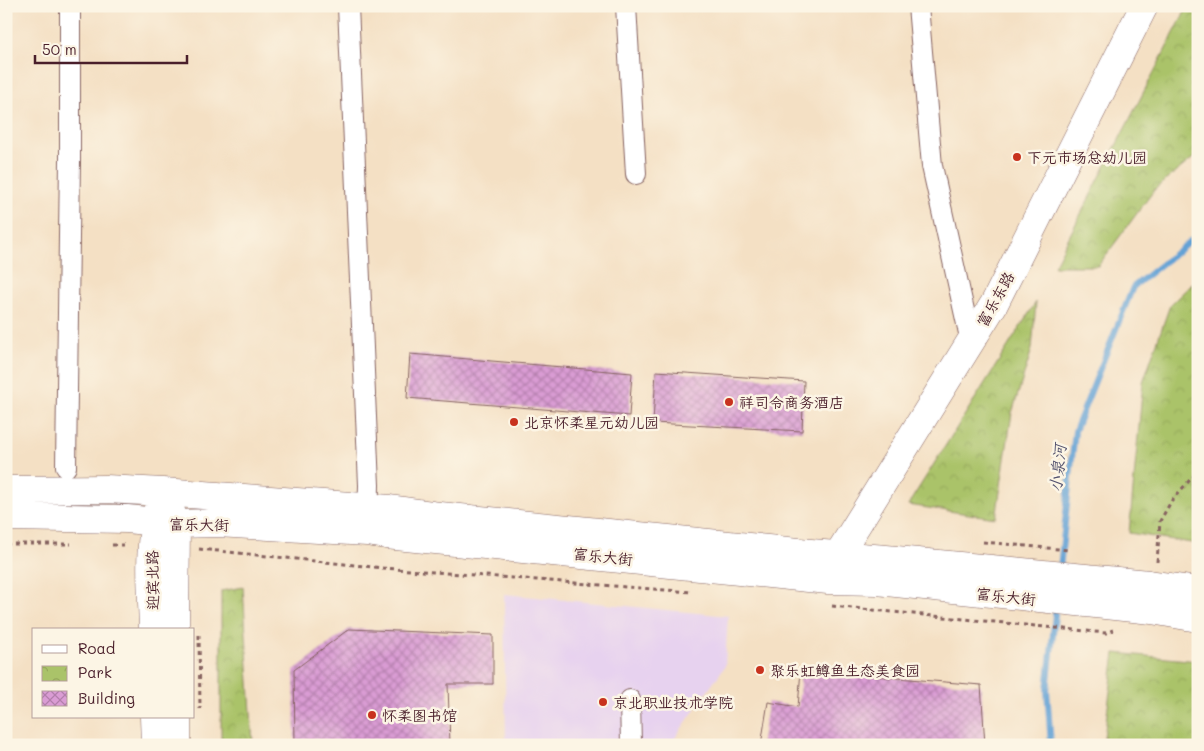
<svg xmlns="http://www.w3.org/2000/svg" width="1204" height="751" viewBox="0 0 1204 751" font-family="Mali,'LXGW WenKai TC',sans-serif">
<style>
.built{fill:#e7d2ef}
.park{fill:url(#park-crowns);stroke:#7a714a}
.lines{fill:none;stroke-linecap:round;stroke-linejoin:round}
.stream{stroke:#63a2d5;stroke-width:6}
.building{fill:url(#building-cross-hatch)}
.minor-casing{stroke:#866361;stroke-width:22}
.secondary-casing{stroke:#866361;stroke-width:29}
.path{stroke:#866361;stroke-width:3;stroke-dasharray:4 4;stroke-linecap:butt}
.minor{stroke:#fff;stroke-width:20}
.secondary{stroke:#fff;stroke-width:28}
.poi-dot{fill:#c8321e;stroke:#fcf5e5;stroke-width:2}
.labels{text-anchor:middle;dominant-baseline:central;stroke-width:5;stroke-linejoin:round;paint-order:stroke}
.poi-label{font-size:15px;fill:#4a1f2b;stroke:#fcf5e5;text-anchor:start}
.street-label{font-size:15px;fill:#4a1f2b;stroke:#fcf5e5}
.water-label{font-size:16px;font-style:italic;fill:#54536f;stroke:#fcf5e5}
</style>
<defs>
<pattern id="park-crowns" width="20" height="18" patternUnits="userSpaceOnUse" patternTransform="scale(1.25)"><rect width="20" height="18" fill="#aac369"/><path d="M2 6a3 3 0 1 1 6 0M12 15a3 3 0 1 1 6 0" fill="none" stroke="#94a75b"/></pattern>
<pattern id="building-cross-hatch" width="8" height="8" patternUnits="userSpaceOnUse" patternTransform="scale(1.25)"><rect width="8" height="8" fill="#da9cd4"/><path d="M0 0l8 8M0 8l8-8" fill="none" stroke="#b37fac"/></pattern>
</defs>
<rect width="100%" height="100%" fill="#fcf5e5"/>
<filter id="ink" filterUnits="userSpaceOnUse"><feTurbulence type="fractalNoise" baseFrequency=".02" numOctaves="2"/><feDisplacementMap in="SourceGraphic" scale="10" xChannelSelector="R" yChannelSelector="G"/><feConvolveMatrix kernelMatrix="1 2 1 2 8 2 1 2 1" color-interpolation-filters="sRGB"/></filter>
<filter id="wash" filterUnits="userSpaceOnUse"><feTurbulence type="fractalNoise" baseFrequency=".0096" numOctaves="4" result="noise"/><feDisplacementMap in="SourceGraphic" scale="20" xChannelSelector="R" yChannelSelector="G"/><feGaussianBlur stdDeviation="1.12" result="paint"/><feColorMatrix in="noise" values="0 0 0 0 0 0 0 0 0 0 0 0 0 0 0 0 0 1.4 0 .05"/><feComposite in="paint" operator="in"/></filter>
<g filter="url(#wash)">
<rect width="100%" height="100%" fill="#f4e0c4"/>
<path class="built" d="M504 594 728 616 725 666 675 738V745H506Z"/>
<path class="park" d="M1188 6H1198V154L1155 189 1098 266H1054Z
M1198 278V544L1129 533 1143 382 1170 305Z
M1036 302 1032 349 1012 413 996 518 908 505Z
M243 587 253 745H221V591Z
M1115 653 1198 661V745H1103Z"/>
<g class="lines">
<path class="stream" d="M1060 568 1075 431 1133 287 1198 235
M1051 745 1047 690 1056 606"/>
</g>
<g id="blocks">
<path class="building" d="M410 354 632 373 629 416 407 398Z
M656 371 804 381 802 431 653 423Z
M349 629 493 635V684H448L450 745H295L294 670Z
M801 670 981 685 985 745H761L768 702 798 707Z"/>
</g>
</g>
<g filter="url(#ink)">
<use href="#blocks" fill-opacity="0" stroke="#866361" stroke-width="1"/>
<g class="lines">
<g class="minor-casing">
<path id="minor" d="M348 6 369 485 368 520
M626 6 636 174
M918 6 932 166 971 342
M66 467 70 160V6
M630 700 631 745"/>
</g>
<g class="secondary-casing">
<path id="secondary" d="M6 490 106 489 163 492 390 509 440 516 798 552 886 559 1149 584 1198 591
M169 507 176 524 175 630
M6 517 127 519 176 524 218 523 367 532 386 535 828 580 877 581 1152 610 1198 618
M833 569 838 555 994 304 1144 6
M153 630C152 588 147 545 159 505
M154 717 155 745
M177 717V745"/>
</g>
<path class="path" d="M983 542 1069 550
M6 544H71
M112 545H128
M199 549 383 568 691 592
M1157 562 1160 521 1172 500 1198 471
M832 606 1106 633 1113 630
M199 635 200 709"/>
<use href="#minor" class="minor"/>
<use href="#secondary" class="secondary"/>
</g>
</g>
<g class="poi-dot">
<circle cx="1017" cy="157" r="5"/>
<circle cx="729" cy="402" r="5"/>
<circle cx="514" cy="422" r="5"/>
<circle cx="760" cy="670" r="5"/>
<circle cx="603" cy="702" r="5"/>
<circle cx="372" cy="715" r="5"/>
</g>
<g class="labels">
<g class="poi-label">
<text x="1027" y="157">下元市场总幼儿园</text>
<text x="739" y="402">祥司令商务酒店</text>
<text x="524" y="422">北京怀柔星元幼儿园</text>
<text x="770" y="670">聚乐虹鳟鱼生态美食园</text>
<text x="613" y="702">京北职业技术学院</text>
<text x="382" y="715">怀柔图书馆</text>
</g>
<g class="street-label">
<text transform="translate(995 299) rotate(-61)">富乐东路</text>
<text transform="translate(199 524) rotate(1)">富乐大街</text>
<text transform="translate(603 556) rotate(6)">富乐大街</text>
<text transform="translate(152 580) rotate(-91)">迎宾北路</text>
<text transform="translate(1006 596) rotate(6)">富乐大街</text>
</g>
<g class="water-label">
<text transform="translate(1057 468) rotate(-84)">小泉河</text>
</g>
</g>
<rect width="1204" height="751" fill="none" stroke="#fcf5e5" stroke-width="25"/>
<rect x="32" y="628" width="162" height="90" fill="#fcf5e5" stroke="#b59f9b"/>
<rect x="42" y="645" width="25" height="8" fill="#ffffff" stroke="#b59f9b"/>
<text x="78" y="654" font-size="15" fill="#4a1f2b">Road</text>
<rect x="42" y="666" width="25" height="15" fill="url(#park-crowns)" stroke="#b59f9b"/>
<text x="78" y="678" font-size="15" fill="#4a1f2b">Park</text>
<rect x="42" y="691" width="25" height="15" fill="url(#building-cross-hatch)" stroke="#b59f9b"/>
<text x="78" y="704" font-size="15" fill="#4a1f2b">Building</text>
<path d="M35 55v8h152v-8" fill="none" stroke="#4a1f2b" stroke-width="2.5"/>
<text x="42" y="55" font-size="15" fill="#4a1f2b" stroke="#fcf5e5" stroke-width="4" paint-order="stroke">50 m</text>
</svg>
